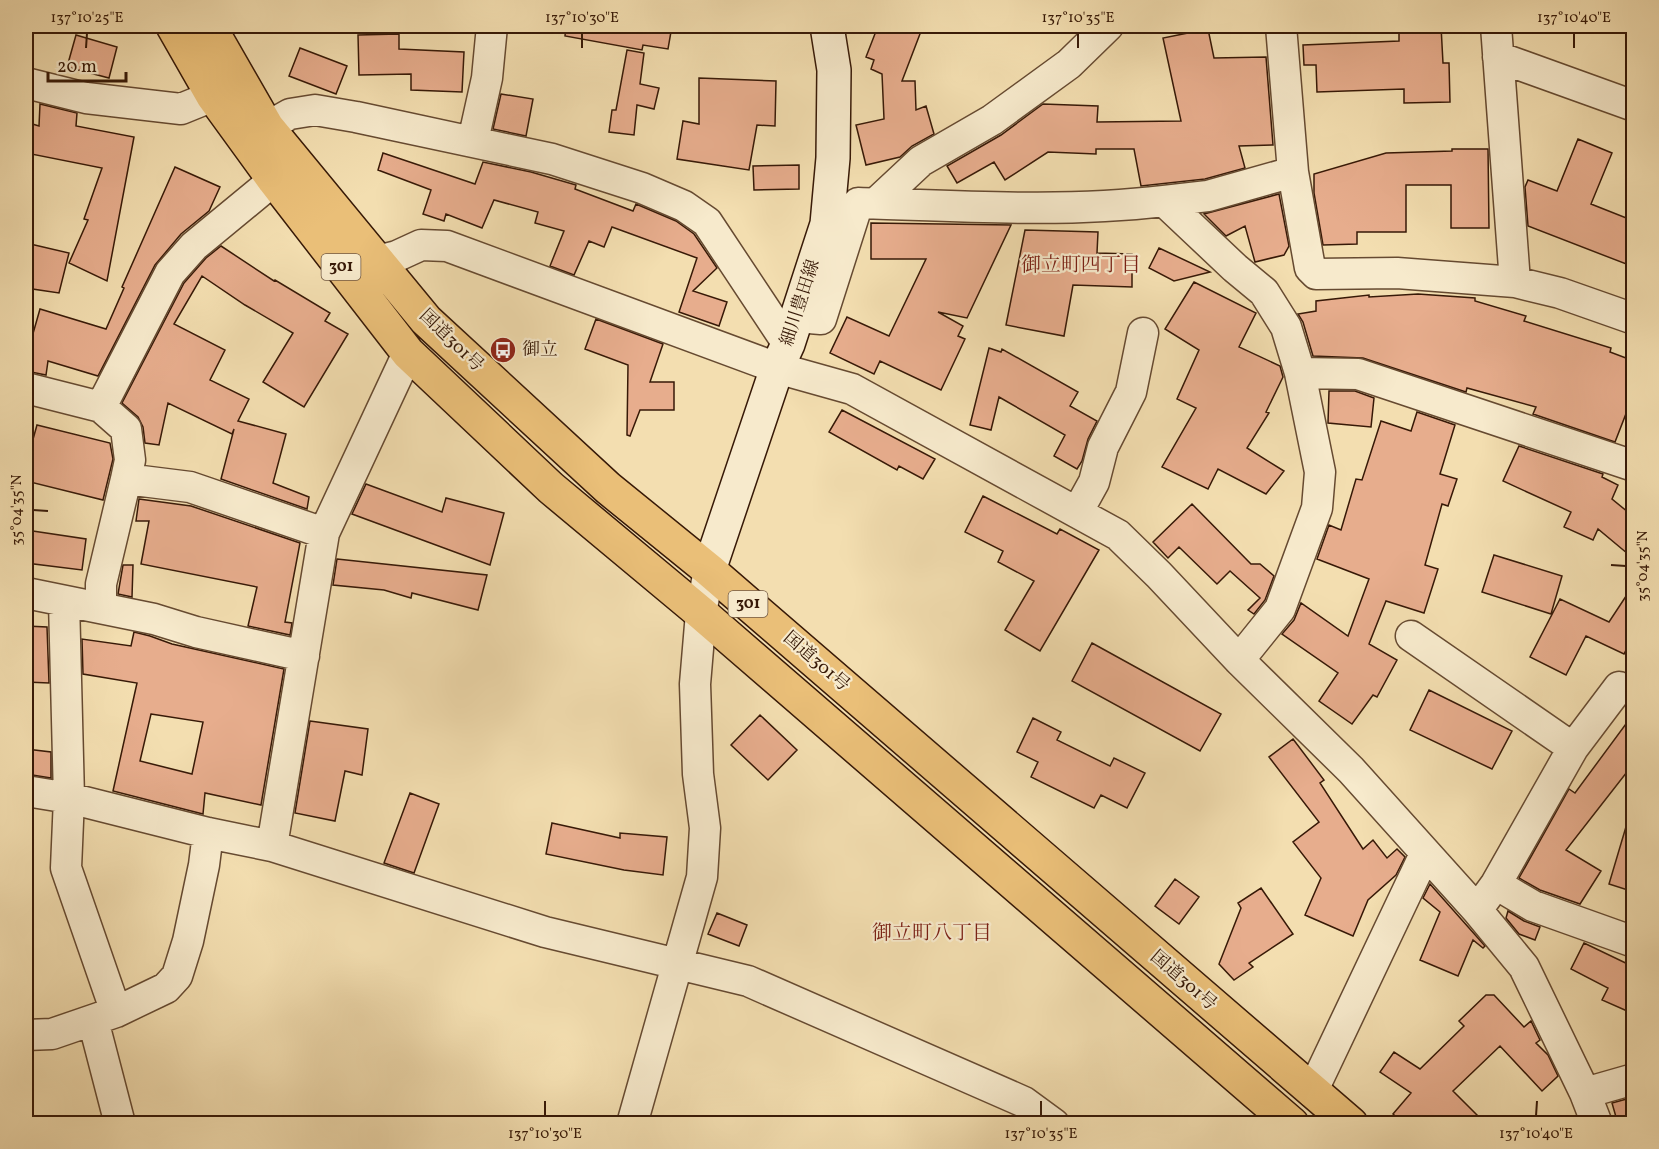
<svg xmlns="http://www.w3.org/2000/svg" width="1659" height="1149" viewBox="0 0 1659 1149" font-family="Vollkorn,'Noto Serif JP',serif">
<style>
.building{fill:#e7ad8d;stroke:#371907;stroke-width:1.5;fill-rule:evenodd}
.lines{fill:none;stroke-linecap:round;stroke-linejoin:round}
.street-casing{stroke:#664a31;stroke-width:33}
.secondary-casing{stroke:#371907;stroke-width:36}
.highway-casing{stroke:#371907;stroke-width:36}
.street{stroke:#f7eacc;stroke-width:30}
.secondary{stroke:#f7eacc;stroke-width:33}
.highway{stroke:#eabf78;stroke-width:33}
.ticks{fill:none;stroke:#371907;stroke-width:2}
.labels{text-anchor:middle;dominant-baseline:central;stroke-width:4.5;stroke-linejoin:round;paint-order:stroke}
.shield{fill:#f7eacc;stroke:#715842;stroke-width:1.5}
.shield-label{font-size:16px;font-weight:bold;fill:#371907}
.street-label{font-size:18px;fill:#371907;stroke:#f7eacc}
.poi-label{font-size:18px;fill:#371907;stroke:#f7eacc;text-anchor:start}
.neighbourhood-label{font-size:20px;fill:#7a1f14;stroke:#f7eacc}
.neatline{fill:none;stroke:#371907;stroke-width:2}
.ticks-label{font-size:15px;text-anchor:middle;fill:#371907}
</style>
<rect width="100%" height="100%" fill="#f3deb0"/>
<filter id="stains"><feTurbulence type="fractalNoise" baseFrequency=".00333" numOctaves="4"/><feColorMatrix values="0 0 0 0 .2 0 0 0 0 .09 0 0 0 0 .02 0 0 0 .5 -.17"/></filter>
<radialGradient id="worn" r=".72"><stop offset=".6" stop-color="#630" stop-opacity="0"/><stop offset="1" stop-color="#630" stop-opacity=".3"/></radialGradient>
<path class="building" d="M566 26H672L668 49 643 45 642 50 565 36Z
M878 26H923L902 81H915L916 110 926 106 934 134 912 146 900 157 866 165 856 125 884 119 882 74 871 69 874 60 866 57Z
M1399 26H1441L1443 63H1449L1450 102 1404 103V89L1317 92 1316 65H1304L1303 45 1399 41Z
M1208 29 1214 58 1266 57 1273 145 1239 146 1245 168 1205 179 1141 186 1134 149H1096V154L1048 152 1005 180 994 162 957 183 947 166 1001 135 1043 104 1098 106 1097 122 1181 121 1163 38Z
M399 34V49L464 52 462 92 411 90V74L359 75 358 35Z
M76 35 117 47 109 78 67 67Z
M300 48 347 66 336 94 289 76Z
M627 50 644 53 640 84 659 88 654 109 637 105 634 135 609 132 612 110H616Z
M699 78 776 81 775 126 757 125 749 170 677 159 683 121 699 124Z
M501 94 533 99 526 136 493 129Z
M40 104 77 113 76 126 134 137 107 281 69 263 88 220 84 219 102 168 26 153V122L39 126Z
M1578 139 1612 153 1591 204 1634 221V267L1528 226 1525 187 1528 180 1557 191Z
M1452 149H1488L1489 228H1451V185H1406V232H1357V244L1323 245 1314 193V174L1386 153 1452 151Z
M383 153 475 184 483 162 531 172 576 185 575 189 633 211 636 204 676 221 694 234 717 268 693 291 727 302 719 326 679 312 697 258 612 227 604 247 589 241 574 275 550 266 564 231 535 223 538 212 494 200 482 228 446 214 444 221 423 214 431 190 378 170Z
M799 165V189L754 190 753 166Z
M175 167 220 187 209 211 181 234 155 265 98 376 48 361 46 375 26 371V358L40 309 106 329 124 288 122 287Z
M1279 194 1289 246 1284 255 1255 262 1245 226 1226 236 1204 214Z
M871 223 1011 225 967 318 938 312 963 326 958 336 965 339 941 390 880 361 874 374 830 353 847 317 889 336 926 259H871Z
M1025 230 1098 232 1097 253 1132 254V287L1073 285 1064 336 1006 325Z
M26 243 69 253 59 293 26 288Z
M221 246 274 281 275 280 330 313 325 321 348 334 304 407 263 382 293 333 245 305 202 276 174 324 225 350 210 380 249 399 238 421 286 434 273 483 309 497 307 509 221 479 234 429 232 434 168 403 159 445 145 443 143 427 138 417 122 403 184 283 206 258Z
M1159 248 1210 272 1174 281 1149 268Z
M1194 282 1256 313 1239 347 1280 366 1283 377 1266 412 1269 413 1247 448 1284 471 1266 494 1218 469 1208 489 1162 467 1196 408 1177 399 1199 350 1165 329Z
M1418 294 1475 298V301L1526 316 1524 321 1611 348 1610 352 1634 361V393L1615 442 1533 414 1536 407 1467 388 1466 392 1363 358 1313 356 1303 322 1298 314 1316 311V301L1369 295V297Z
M596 319 663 344 650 382H674V410H640L630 436 627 435 628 365 585 349Z
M989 348 1001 352 1002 349 1078 392 1070 406 1097 421 1088 439 1082 461 1077 469 1054 456 1065 435 999 397 991 430 970 425Z
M1329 391H1355L1374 398 1371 427 1328 423Z
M842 410 935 459 923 479 899 466 897 470 829 432Z
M1417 412 1455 425 1440 474 1457 479 1448 506 1442 504 1425 565 1438 569 1424 613 1386 601 1369 644 1397 660 1377 697 1373 695 1352 724 1319 701 1338 673 1282 634 1294 620 1301 603 1348 636 1369 579 1317 559 1329 525 1341 530 1356 479 1362 480 1381 421 1411 431Z
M37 425 110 443 113 459 103 500 26 481V449L30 450Z
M1519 446 1603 474 1602 477 1618 485 1612 499 1634 517V559L1598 529 1593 540 1564 527 1571 512 1503 481Z
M366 484 442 512 446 498 504 513 490 565 352 514Z
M983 496 1057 534 1060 529 1099 550 1040 651 1005 630 1034 581 998 562 1003 551 965 532Z
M139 499 191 506 300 543 285 622 292 623 290 635 248 626 257 587 141 564 149 521H136Z
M1192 504 1251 564H1260L1274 576 1265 600 1254 614 1248 610 1260 598 1230 571 1217 584 1179 547 1168 558 1153 542Z
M26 530 86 539 82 570 26 563Z
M1494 555 1562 576 1551 614 1482 592Z
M337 559 487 575 478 610 412 593 411 598 384 590 333 585Z
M123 565H133L132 597 118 594Z
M1634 584V634L1624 654 1586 636 1566 675 1530 657 1560 599 1609 622Z
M26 626 47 627 49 683 26 682Z
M134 632 150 636 172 644 284 669 261 805 205 793 203 814 113 791 137 683 83 674 82 639 131 646ZM151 714 203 722 192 774 140 761Z
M1092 643 1221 714 1200 751 1072 681Z
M1429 690 1512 731 1492 769 1410 730Z
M1634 713V763L1566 850 1601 871 1580 904 1540 890 1519 878 1569 789 1575 793Z
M760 715 797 750 768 780 731 745Z
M1033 718 1061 732 1057 740 1110 766 1114 758 1145 773 1127 808 1101 795 1094 808 1031 777 1038 762 1017 752Z
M310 721 368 729 362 775 345 771 335 821 295 813Z
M1293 739 1324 780 1320 783 1363 849 1373 840 1387 858 1397 849 1405 857 1396 875 1368 900 1353 936 1305 915 1321 878 1293 842 1319 822 1269 757Z
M26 749 51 752V778L26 774Z
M410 793 439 804 414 873 384 863Z
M1628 820H1634V892L1609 884Z
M552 823 620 838V833L667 837 663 875 624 870 546 854Z
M1175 879 1199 897 1179 924 1155 906Z
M1430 884 1485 946 1483 948 1473 940 1458 976 1420 960 1440 912 1423 898Z
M1261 888 1293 934 1249 963 1253 967 1234 980 1219 964 1241 908 1238 903Z
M1508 911 1524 921 1540 927 1535 940 1519 934 1506 918Z
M717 913 747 925 739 946 708 934Z
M1584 943 1634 967V1014L1602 1000 1608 988 1571 969Z
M1486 995H1494L1524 1027 1531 1021 1540 1040 1536 1043 1548 1055 1558 1076 1542 1091 1500 1046 1453 1091 1486 1124H1404L1393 1114 1411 1093 1380 1072 1394 1052 1420 1069 1464 1026 1459 1021Z
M1634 1097V1124H1618L1612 1103Z"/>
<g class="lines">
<g class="street-casing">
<path id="street" d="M1281 26 1293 172 1310 268 1316 274 1397 273 1515 282 1560 293 1634 319
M1496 26 1515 282
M1498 57 1634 106
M26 83 86 98 181 109 213 96
M267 127 290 114 315 110 356 117 552 159 642 188 684 206 707 222 788 344
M473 141 487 78 492 26
M1164 201 1208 196 1293 172
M876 203 921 161 992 120 1069 64 1108 26
M377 261 397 256 421 245 447 246 777 368 852 389 1118 535 1159 575 1239 660 1351 770 1477 910 1524 967 1585 1093 1634 1079
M797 317 821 319 858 203C960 206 1062 213 1164 201L1235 268 1264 292 1286 327 1300 373 1320 472 1317 508 1280 609 1239 660
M1300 373 1358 374 1634 466
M26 388 101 407 126 429 130 460 126 479 190 487 324 533
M101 407 170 273 194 246 274 180
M1078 511 1094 482 1103 447 1131 392 1143 333
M26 593 154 619 196 632 304 656
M64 601 69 798 66 868 116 1012
M101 608V584L126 479
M1411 636 1573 748
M26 791 69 798 208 833 272 846 545 932 748 981 1024 1102 1054 1124
M272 846 324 533 408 353
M1496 884 1533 906 1634 942
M1477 910 1496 884 1573 748 1619 687
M93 1020 120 1124
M26 1035 52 1034 116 1012 166 988 177 976 188 941 204 865 208 833
M1312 1092 1425 854
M1585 1093 1597 1124
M632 1124 702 877 705 828 698 774 695 684 701 613 709 570"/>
</g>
<g class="secondary-casing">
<path id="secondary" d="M709 570 777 368 788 344 827 224 833 158 834 70 827 26"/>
</g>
<g class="highway-casing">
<path id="highway" d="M173 26 213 96 274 180 408 353 551 488 701 613 1292 1124
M209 26 267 127 426 320 608 488 709 570 1351 1124"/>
</g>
<use href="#street" class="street"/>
<use href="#secondary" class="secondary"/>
<use href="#highway" class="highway"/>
</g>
<path class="ticks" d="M86 48 87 33M582 48V33M1078 48V33M1574 48V33M33 510 48 511M1611 565 1626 566M545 1116V1101M1041 1116V1101M1536 1116 1537 1101"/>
<defs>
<g id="bus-disc" transform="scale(1.35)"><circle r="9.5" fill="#8f2418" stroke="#f7eacc"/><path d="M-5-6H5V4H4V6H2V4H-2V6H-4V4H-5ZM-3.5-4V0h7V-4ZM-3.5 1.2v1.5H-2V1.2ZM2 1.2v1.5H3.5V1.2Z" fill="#fff"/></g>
</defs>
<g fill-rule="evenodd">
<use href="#bus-disc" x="503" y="350"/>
</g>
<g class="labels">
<g class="shield">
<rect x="321.5" y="254" width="39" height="26" rx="4.5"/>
<rect x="728.5" y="591" width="39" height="26" rx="4.5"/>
</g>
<g class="shield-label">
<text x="341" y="267">301</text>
<text x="748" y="604">301</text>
</g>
<g class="street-label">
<text transform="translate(801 303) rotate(-72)">細川豊田線</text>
<text transform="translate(451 341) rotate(44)">国道301号</text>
<text transform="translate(816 662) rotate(41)">国道301号</text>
<text transform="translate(1183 981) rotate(41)">国道301号</text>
</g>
<g class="poi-label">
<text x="522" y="350">御立</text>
</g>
<g class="neighbourhood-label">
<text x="1081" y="266">御立町四丁目</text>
<text x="932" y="934">御立町八丁目</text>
</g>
</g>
<rect width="1659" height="1149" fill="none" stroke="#f3deb0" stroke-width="66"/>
<path d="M48 72v9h78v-9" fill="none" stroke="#371907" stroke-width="3"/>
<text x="57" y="72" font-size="18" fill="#371907" stroke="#f7eacc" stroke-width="4.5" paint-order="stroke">20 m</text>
<rect x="33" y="33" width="1593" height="1083" class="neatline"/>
<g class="ticks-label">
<text x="87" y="22">137°10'25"E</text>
<text x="582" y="22">137°10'30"E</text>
<text x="1078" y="22">137°10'35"E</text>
<text x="1574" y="22">137°10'40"E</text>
<text transform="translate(16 510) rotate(-90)" y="5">35°04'35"N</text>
<text transform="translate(1642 566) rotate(-90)" y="5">35°04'35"N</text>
<text x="545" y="1138">137°10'30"E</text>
<text x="1041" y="1138">137°10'35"E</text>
<text x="1536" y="1138">137°10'40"E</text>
</g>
<rect width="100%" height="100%" filter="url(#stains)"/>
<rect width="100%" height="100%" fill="url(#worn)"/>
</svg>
